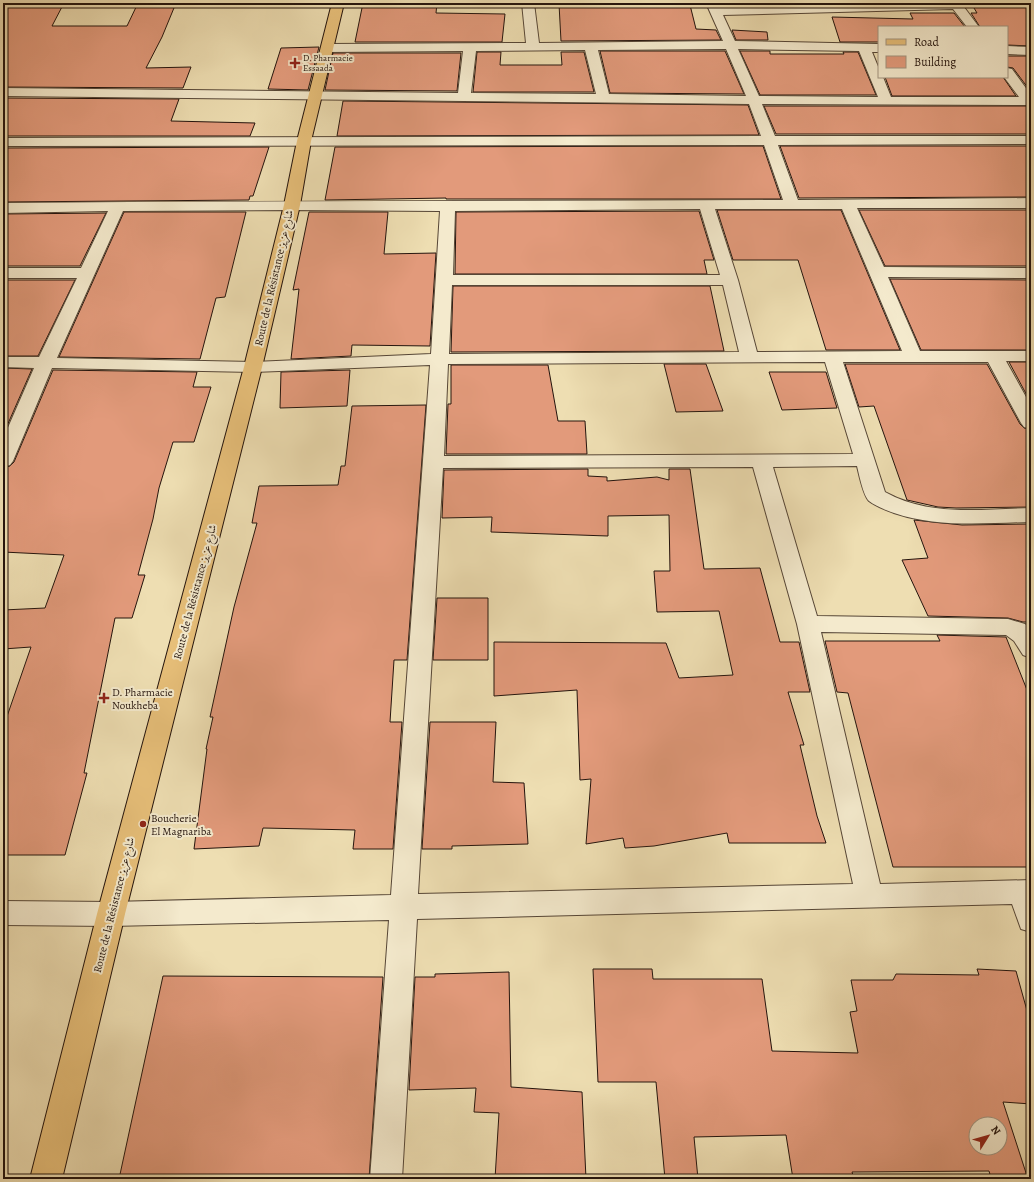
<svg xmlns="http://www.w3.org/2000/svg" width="1034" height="1182" viewBox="0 0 1034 1182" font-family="Alegreya,Amiri,serif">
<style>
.building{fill:#e29a7b;stroke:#24140d;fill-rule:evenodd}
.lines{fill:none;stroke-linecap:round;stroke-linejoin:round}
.minor-casing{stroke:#564636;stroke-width:2}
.major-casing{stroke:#24140d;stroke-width:2}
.minor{fill:#f4eacd;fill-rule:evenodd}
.major{fill:#e7bf79;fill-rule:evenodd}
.poi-dot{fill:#8f2418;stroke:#f4eacd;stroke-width:1.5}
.labels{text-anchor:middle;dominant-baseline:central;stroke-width:4;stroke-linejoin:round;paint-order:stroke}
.far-poi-label{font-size:9px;fill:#24140d;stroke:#f4eacd;text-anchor:start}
.street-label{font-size:11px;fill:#24140d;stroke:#f4eacd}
.poi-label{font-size:11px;fill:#24140d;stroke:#f4eacd;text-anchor:start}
</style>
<rect width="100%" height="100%" fill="#eedeb2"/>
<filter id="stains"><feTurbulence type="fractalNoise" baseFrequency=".005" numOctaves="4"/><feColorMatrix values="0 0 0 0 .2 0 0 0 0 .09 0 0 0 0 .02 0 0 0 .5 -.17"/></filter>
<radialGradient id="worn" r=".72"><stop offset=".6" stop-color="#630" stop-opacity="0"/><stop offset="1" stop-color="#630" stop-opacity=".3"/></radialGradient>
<path class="building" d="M3 3H64L52 26H127L138 3H176L162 37 146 68 191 67 183 88 3 87Z
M363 3H437L436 13 505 14 502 42H355Z
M971 3H1031V46L1007 45V27H980L971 13H977Z
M559 4 690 5 696 29 716 30 721 40 561 41Z
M910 13H954L965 27H879V42H840L832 17 913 19Z
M732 30 767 32 768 40H736Z
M319 47 308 90 268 89 281 48Z
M600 51H725L744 94 610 93Z
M740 51H770V54H844L843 52H858L876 95H760Z
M477 52H501L500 65H562L561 52H584L594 92H473Z
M333 53H461L457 91 325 90Z
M1007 56H1031V92L1013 68 1007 67Z
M885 77H1003L1016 96H892Z
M3 98 179 99 171 121 255 123 250 136H3Z
M343 101 748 105 759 135 337 136Z
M764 106H1031V134H776Z
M763 146 781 199H446V198L325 200 335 147Z
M780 146H1031V197L799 198Z
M269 147 253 196H250L249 200 3 202V148Z
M717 210H841L900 350H826L798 260H733Z
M859 210H1031V266H885Z
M699 211 714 260H704L707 274H455L456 212Z
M124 212H246L225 297 216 298 200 359 59 357Z
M309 212H388L384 254 436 253 430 346 352 345 351 356 291 359 299 289 293 290Z
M106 213 80 266H3V214Z
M890 279 1031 280V350H921Z
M3 280H75L38 356H3Z
M453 286H710L724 351 451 352Z
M1009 362H1031V403Z
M664 364H706L723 411 676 412Z
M845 364H987L1020 424 1024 428 1031 430V507L956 508 938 507 907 500 874 406 859 407Z
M451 365H548L558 421H585L587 454H446L448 404H451Z
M3 368 32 369 3 435Z
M53 370 197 372 193 387H211L194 442H173L159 488 153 519 138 575H145L132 618H115L84 773H87L65 855H3V728L31 647 3 649V610L45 608 64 555 3 552V468L10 466 14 462Z
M350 370 347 406 280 408 281 372Z
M769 372H826L837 408 782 410Z
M426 405 407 660H394L390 722H402L393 849H353L355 830 263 828 259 846 194 849 207 749H206L213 717H210L234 607 257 523H252L259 486 338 485 341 466H345L352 406Z
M588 469V476L607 477V481L657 477 669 480V469H690L704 569 760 568 780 642H799L810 692H788L804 745H800L817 816 826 843H729L727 833 654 846 625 848 623 838 586 844 591 779 580 780 577 690 494 696V642L666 643 679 678 733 675 719 611 657 612 654 571H670L669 515 608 516V536L491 532 492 517 442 518 444 470Z
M914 520 962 525 1031 524V622H1023L1008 618 928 616 902 560 928 558Z
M437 598H488V660H433Z
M937 635 1006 637 1031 700V867H893L848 693 837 692 825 641H940Z
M430 722H496L493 782 524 783 528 844 452 846V849H422Z
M593 969H652L653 979H762L772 1051 858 1053 850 1012 857 1011 851 980H893L896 974 979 975 977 969 1016 971 1031 1025V1104L1003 1102 1027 1176 991 1178 989 1171 852 1172 854 1178 793 1179 786 1135 694 1137 698 1179H665L656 1082H598ZM976 1124H1000V1148H976Z
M509 972 511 1087 582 1092 586 1179H495L499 1113 474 1112 476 1088 409 1090 415 977H435V974Z
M163 976 383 977 369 1179H119Z"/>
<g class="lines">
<g class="minor-casing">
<path id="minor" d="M522 3H534L539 43 723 41 706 3H718L720 8 905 3H961L979 27H967L953 9 723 15 735 41 879 44V52H872L879 69V77H883L891 97H1019L1004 77H1007V68L1012 69 1031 95V105L762 104 775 136H1031V144L778 145 798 200 1031 198V208H857L884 267 1031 268V278L888 277 920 351H1031V361H1006L1031 406V429L1024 427 1021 423 988 362H843L885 492C930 517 981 509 1031 508V522C985 523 938 528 894 513 886 510 875 506 869 501 863 495 859 474 857 466L773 467 817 616 1008 619 1025 624 1031 630V658L1023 655 1014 641 1006 635 821 632 880 884 1031 880V932L1021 929 1012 904 417 919 402 1179H370L389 920 111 926 3 925V901L111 902 391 895 430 365 253 372 52 368 13 461 10 465 3 467V439L34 368 3 367V357H39L77 278H3V268H81L108 211 3 213V203C263 201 523 201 783 200L764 145 3 146V138L761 136 749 104 3 96V88L458 93 463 51 328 52 324 51 322 48 324 45 328 44 526 43ZM726 49 746 96 609 94 598 50ZM738 49 859 51 878 97 759 96ZM585 50 596 94 471 93 476 51ZM700 209 720 275H453L455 211ZM715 209H842L902 351 757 352 738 280ZM292 210 440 211 431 354 253 362 57 358 123 211ZM452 285H723L739 352 449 354ZM825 362 853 454 444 456 448 364ZM753 467 797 624 853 884 418 894 443 468Z
M1007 46 1031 47V55L1007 54Z"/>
</g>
<g class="major-casing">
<path id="major" d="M332 3H344L311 141 300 205 262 367 125 914 62 1179H30L97 914 244 367 284 205 297 141Z"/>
</g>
<use href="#minor" class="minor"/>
<use href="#major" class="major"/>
</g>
<g class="poi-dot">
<path d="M293 57h4v4h4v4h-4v4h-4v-4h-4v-4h4z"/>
<path d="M102 692h4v4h4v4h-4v4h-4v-4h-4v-4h4z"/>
<circle cx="143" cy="824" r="4"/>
</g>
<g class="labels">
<g class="far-poi-label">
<text x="303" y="58">D. Pharmacie<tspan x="303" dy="10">Essaada</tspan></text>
</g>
<g class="street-label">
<text transform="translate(274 278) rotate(-77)">Route de la Résistance شارع عزيز</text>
<text transform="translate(195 592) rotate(-75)">Route de la Résistance شارع عزيز</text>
<text transform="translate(114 905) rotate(-76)">Route de la Résistance شارع عزيز</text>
</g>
<g class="poi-label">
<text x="112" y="692">D. Pharmacie<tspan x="112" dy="13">Noukheba</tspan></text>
<text x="151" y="818">Boucherie<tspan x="151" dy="13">El Magnariba</tspan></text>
</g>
</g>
<rect width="1034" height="1182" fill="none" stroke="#eedeb2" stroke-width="16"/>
<rect x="4" y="4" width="1026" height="1174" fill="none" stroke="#24140d" stroke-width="2"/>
<rect x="8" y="8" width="1018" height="1166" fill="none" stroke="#24140d"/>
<rect x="878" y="26" width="130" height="52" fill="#f4eacd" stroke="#a19480"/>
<rect x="886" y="39" width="20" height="6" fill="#e7bf79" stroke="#a19480"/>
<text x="914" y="46" font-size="12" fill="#24140d">Road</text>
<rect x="886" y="56" width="20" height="12" fill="#e29a7b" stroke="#a19480"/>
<text x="914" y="66" font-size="12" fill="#24140d">Building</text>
<g transform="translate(988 1136) rotate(53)"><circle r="19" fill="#f4eacd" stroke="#a19480"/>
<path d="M0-3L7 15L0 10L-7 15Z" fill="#8f2418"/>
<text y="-6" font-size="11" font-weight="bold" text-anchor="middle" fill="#24140d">N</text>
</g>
<rect width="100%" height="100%" filter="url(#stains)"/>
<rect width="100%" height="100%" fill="url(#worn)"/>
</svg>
